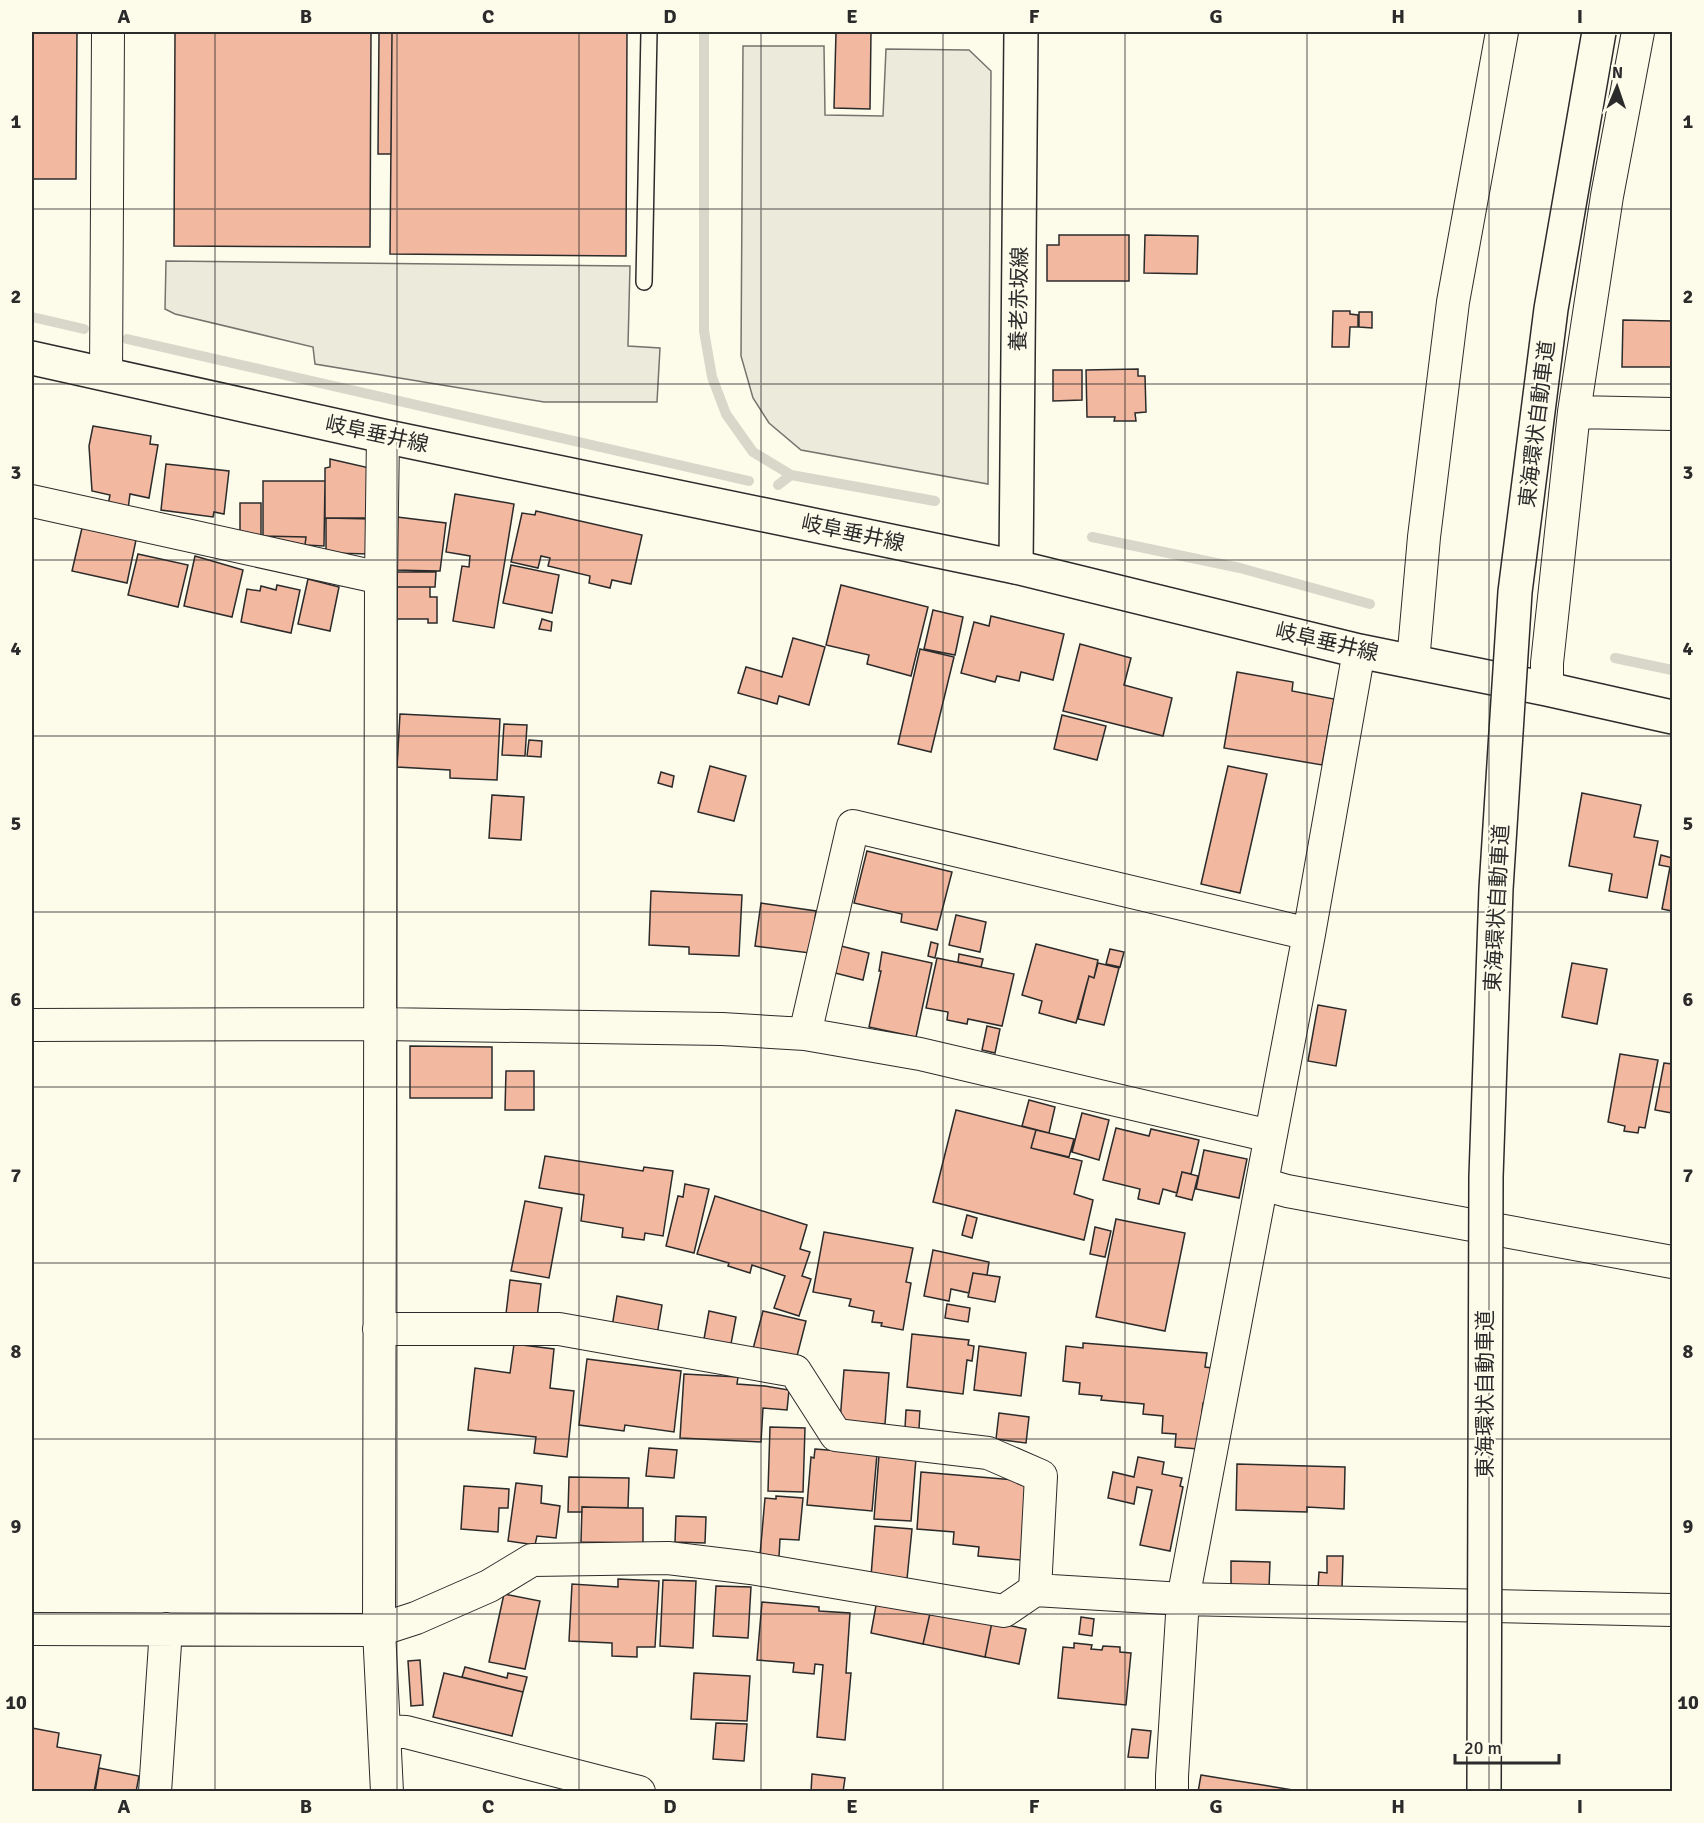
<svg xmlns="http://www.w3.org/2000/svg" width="1704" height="1823" viewBox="0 0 1704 1823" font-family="Signika,'Noto Sans JP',sans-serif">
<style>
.green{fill:#ecebdb;stroke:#74746e;stroke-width:1.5}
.parking{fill:#eceadb;stroke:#74746e;stroke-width:1.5}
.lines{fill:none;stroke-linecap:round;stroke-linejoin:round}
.stream{stroke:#d8d7c9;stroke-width:10}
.building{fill:#f2b8a0;stroke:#2b2b2b;stroke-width:1.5}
.lane-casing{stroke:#2b2b2b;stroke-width:18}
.street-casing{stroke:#2b2b2b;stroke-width:34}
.secondary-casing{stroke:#2b2b2b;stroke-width:36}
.primary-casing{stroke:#2b2b2b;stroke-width:36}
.lane{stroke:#fdfbea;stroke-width:15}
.street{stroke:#fdfbea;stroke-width:32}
.secondary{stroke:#fdfbea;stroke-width:33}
.primary{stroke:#fdfbea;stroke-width:33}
.highway-bridge-casing{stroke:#2b2b2b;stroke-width:36;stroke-linecap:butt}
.highway-bridge{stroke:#fdfbea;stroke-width:33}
.grid{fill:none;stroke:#2b2b2b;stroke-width:1.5;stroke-opacity:0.55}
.labels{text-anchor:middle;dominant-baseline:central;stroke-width:4.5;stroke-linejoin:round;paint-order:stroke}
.street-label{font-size:21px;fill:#2b2b2b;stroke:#fdfbea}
.neatline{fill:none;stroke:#2b2b2b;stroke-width:2}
.grid-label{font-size:20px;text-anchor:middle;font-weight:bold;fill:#2b2b2b}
</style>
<rect width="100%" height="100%" fill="#fdfbea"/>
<path class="green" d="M743 46H824L825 115 883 116 886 49 969 50 991 71 988 484 801 450 769 423 753 398 741 356Z"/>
<path class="parking" d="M166 261 630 266 628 346 660 348 657 402H544L315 364 313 347 175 314 165 309Z"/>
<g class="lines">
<path class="stream" d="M704 32V331L712 377 726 414 753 452 791 475 935 501
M32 317 84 329
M127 339 749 481
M778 485 791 475
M1092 537 1240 568 1370 604
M1615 658 1672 670"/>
</g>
<path class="building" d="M32 32H77L76 179H32Z
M175 32H371L370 247 174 246Z
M379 32H392L391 154H378Z
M392 32H627L626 256 390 254Z
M836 32H871L870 109 834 108Z
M1059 235H1129V281H1047V245H1059Z
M1145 235 1198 236 1197 274 1144 273Z
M1333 311H1350V314L1358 315V327H1350L1349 347H1332Z
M1359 312H1372V328L1359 327Z
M1623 320 1672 321V367H1622Z
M1138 369V376H1145L1146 412 1135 413 1136 421H1114L1115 417H1087L1086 370Z
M1053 370H1082V400L1053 401Z
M93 426 151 436 150 444 158 445 149 498 130 494 128 509 108 505 110 495 92 491 89 446Z
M330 459 374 469 373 518H325V468L330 467Z
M166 464 229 471 224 514 214 512 213 517 161 510Z
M263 481H325L324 546 305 545 306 537 263 536Z
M455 494 514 504 494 628 453 621 462 566 469 567 470 556 446 552Z
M240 503H261V535H240Z
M536 511 642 535 631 584 612 580 610 588 589 583 590 576 548 566 550 558 541 556 538 568 511 562 522 513 535 515Z
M397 517 446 523 440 571 394 570Z
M326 518 372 519V554L326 553Z
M82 528 136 540 127 583 72 571Z
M263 536 306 537 305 545Z
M138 554 188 565 178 607 128 595Z
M195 556 243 570 232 617 184 606Z
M511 565 559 575 552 613 503 603Z
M393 572H436L435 587H393Z
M308 579 339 587 330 631 298 624Z
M277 585 300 590 291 633 241 622 247 589 260 591 261 586 276 590Z
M841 585 928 607 911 676 867 664 869 655 826 645Z
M393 587H430V597H437V623H428V619H392Z
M933 610 963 617 955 655 924 649Z
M991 616 1064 634 1053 680 1021 672 1019 681 997 676 995 682 961 673 974 622 989 626Z
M542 619 552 622 551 631 539 629Z
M793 638 825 647 809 705 779 696 777 704 738 693 746 667 782 677Z
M1080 644 1131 658 1124 685 1172 698 1163 736 1063 711Z
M920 649 954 657 931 752 898 744Z
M1237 672 1293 682 1292 691 1334 699 1322 765 1224 748Z
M400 714 500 719 497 780 450 778V770L397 767Z
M1062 715 1106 726 1097 760 1054 749Z
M504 724 527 725 525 756 502 755Z
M529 740 542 741 541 757 527 756Z
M710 766 746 776 734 821 698 812Z
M1228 766 1267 774 1240 893 1201 884Z
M661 772 674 776 672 787 658 783Z
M1582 793 1641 805 1634 837 1658 841 1647 898 1609 891 1612 874 1569 866Z
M492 795 524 797 521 840 489 838Z
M867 851 952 872 937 930 901 922 902 914 854 903Z
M1661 855 1672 858V856V911L1662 909 1670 867 1659 865Z
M651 891 742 895 739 956 689 954V947L649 945Z
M761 903 816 911 810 953 755 946Z
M956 915 986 922 980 952 949 945Z
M931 942 938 944 935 958 928 956Z
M1036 944 1098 960 1094 978 1089 976 1076 1023 1039 1013 1042 1001 1022 995Z
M841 946 869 953 863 980 835 973Z
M1110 949 1124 952 1120 967 1106 964Z
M882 952 932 963 916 1037 869 1027 881 971H879Z
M959 954 983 959 981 967 958 962Z
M937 958 1014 974 1002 1026 968 1019 967 1024 947 1020 948 1012 926 1008Z
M1098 963 1119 968 1104 1025 1078 1019 1089 976 1094 978Z
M1572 963 1607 969 1597 1024 1562 1017Z
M1318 1005 1346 1010 1336 1066 1308 1061Z
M987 1026 1000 1029 995 1053 982 1050Z
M410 1046 492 1047V1098H410Z
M1620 1054 1658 1060 1645 1128 1639 1127 1638 1133 1624 1131 1625 1126 1608 1122Z
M1664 1063 1672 1064V1113L1655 1110Z
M506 1071H534V1110H505Z
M1029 1100 1055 1107 1049 1133 1022 1126Z
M956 1110 1036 1130 1031 1148 1082 1161 1074 1194 1093 1200 1084 1240 933 1202Z
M1082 1113 1109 1120 1099 1160 1072 1152Z
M1116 1128 1149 1136 1151 1129 1199 1140 1191 1174 1182 1172 1177 1193 1163 1189 1159 1204 1138 1199 1140 1189 1103 1180Z
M1036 1130 1074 1139 1069 1157 1031 1148Z
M1204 1150 1247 1159 1239 1198 1196 1189Z
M545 1156 643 1171 644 1167 673 1171 663 1236 645 1233 644 1240 622 1237 623 1228 581 1221 584 1195 539 1188Z
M1182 1172 1198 1176 1192 1200 1176 1196Z
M685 1184 709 1189 694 1253 666 1246 678 1196 683 1197Z
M715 1196 807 1225 800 1249 810 1252 802 1276 811 1279 799 1316 774 1308 785 1276 752 1265 750 1273 728 1266 729 1263 697 1254Z
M525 1201 562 1208 549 1278 511 1271Z
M967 1215 977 1218 972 1238 962 1235Z
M1116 1219 1185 1233 1165 1331 1096 1317Z
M1095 1227 1111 1231 1105 1257 1090 1254Z
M824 1232 913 1248 906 1282 911 1283 903 1330 881 1326 882 1323 872 1322 874 1311 849 1306 851 1299 813 1292Z
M933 1250 989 1262 987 1275 973 1273 969 1293 951 1289 949 1301 924 1296Z
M973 1273 1000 1277 995 1302 968 1297Z
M510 1280 541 1284 537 1318 506 1314Z
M617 1296 662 1305 657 1335 612 1327Z
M947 1304 970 1308 968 1322 945 1318Z
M709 1311 736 1317 731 1344 704 1339Z
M763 1311 806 1321 796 1360 753 1349Z
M912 1334 969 1340 968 1345 974 1346 972 1361 967 1360 963 1394 907 1387Z
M1083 1343 1207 1353 1205 1367 1212 1368 1209 1404 1203 1403 1198 1449 1175 1447 1176 1434 1162 1433 1163 1416 1143 1414 1144 1404 1101 1400 1102 1396 1079 1394 1080 1383 1063 1381 1066 1346 1083 1348Z
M514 1344 554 1349 550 1388 574 1391 567 1457 534 1453 536 1437 468 1430 475 1368 510 1373Z
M979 1346 1026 1353 1021 1396 974 1390Z
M587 1359 681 1371 674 1432 625 1425 624 1431 579 1425Z
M844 1370 889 1373 885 1424 840 1421Z
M684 1374 738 1377 737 1384 765 1386 789 1390 787 1410 763 1408 761 1442 680 1438Z
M906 1410 920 1411 919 1429 905 1428Z
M999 1413 1029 1417 1026 1443 996 1439Z
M770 1427 805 1428 803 1492 768 1491Z
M649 1448 677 1450 674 1478 646 1476Z
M815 1449 877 1454 872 1511 807 1505 811 1457 814 1458Z
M879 1455 916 1458 911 1521 874 1519Z
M1138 1457 1164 1462 1162 1474 1182 1478 1180 1486 1183 1487 1170 1551 1140 1545 1152 1490 1137 1487 1134 1504 1108 1498 1113 1472 1134 1477Z
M1237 1464 1345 1467 1344 1509 1307 1507V1512L1236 1510Z
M921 1472 1027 1481 1021 1560 978 1556 979 1547 953 1544 954 1532 917 1529Z
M569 1477 629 1478 628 1508 582 1507V1512H568Z
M516 1483 542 1486 541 1503 560 1506 556 1538 537 1536 535 1545 508 1541Z
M464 1486 509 1489 508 1508H499L498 1532 461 1529Z
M776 1496 803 1498 799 1540 780 1539 779 1557 760 1555 765 1498 776 1499Z
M582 1507 643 1508V1543L581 1542Z
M676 1516 706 1517 705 1543 675 1542Z
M875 1526 912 1529 907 1579 871 1576Z
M1327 1556H1343L1342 1588H1318L1319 1572 1327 1573Z
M1231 1561 1270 1562 1269 1588 1231 1586Z
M618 1579 659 1581 655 1647H637V1657L612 1656V1643L569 1641 572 1584 618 1587Z
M663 1580 696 1581 693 1648 660 1646Z
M716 1586 751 1587 748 1638 713 1636Z
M504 1594 540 1601 525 1669 489 1662Z
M877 1600 931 1609 923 1644 871 1633Z
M762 1602 819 1607V1611L850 1613 846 1673H851L845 1740 817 1737 823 1665 815 1664 814 1674 793 1672 794 1663 757 1660Z
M931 1609 992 1622 985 1657 923 1644Z
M1081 1617 1094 1619 1092 1636 1079 1634Z
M992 1622 1026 1629 1019 1664 985 1657Z
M1074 1643 1092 1645 1091 1649 1102 1650 1103 1646 1120 1647V1652L1131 1653 1126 1705 1058 1698 1063 1647 1074 1648Z
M420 1660 423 1705 411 1706 408 1661Z
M465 1667 507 1678 508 1673 527 1677 523 1692 462 1677Z
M444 1673 523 1692 512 1736 433 1717Z
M694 1673 750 1676 747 1721 691 1719Z
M716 1723 747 1724 744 1761 713 1759Z
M32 1728 59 1733 57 1747 101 1755 94 1792H32Z
M1132 1729 1151 1731 1148 1758 1128 1757Z
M99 1768 139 1776 136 1792H95Z
M812 1774 845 1778 843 1792H811Z
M1201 1775 1305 1792H1198Z"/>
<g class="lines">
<g class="lane-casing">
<path id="lane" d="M644 282 649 32"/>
</g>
<g class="street-casing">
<path id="street" d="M106 374 108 32
M1574 412 1672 414
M383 436 381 578 379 1630 387 1792
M32 501 381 578
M1413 662 1424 537 1453 302 1502 32
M1547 689V663L1574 412 1607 196 1638 32
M32 1025 381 1024 722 1029 805 1034 920 1054 1270 1136
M805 1034 853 826 1309 934
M1263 1184 1287 1191 1672 1262
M379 1329H559L795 1371 836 1435 988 1453 1041 1476 1035 1590
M32 1629 379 1630 416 1618 489 1586 532 1560 668 1558 751 1568 1004 1611 1035 1590 1183 1599 1672 1610
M384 1731 406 1732 639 1792
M155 1792 166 1629
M1172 1792V1776L1183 1599 1309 934 1359 651"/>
</g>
<g class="secondary-casing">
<path id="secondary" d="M1016 567 1021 32"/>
</g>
<g class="primary-casing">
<path id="primary" d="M32 358 383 436 1016 567 1359 651 1547 689 1672 717"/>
</g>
<use href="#lane" class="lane"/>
<use href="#street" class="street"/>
<use href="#secondary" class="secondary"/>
<use href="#primary" class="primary"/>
<g class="highway-bridge-casing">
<path id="highway-bridge" d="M1484 1792 1486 1177 1496 889 1515 592 1551 309 1599 32"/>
</g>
<use href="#highway-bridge" class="highway-bridge"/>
</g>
<path class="grid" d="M215 32V1792M397 32V1792M579 32V1792M761 32V1792M943 32V1792M1125 32V1792M1307 32V1792M1489 32V1792M32 209H1672M32 384H1672M32 560H1672M32 736H1672M32 912H1672M32 1087H1672M32 1263H1672M32 1439H1672M32 1614H1672"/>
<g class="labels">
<g class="street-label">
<text transform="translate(1019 299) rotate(-89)">養老赤坂線</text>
<text transform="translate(1537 424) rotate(-83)">東海環状自動車道</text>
<text transform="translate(377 434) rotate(12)">岐阜垂井線</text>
<text transform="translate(853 533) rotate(12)">岐阜垂井線</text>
<text transform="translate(1327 642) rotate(13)">岐阜垂井線</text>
<text transform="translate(1497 908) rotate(-87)">東海環状自動車道</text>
<text transform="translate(1485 1394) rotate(-90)">東海環状自動車道</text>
</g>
</g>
<rect width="1704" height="1823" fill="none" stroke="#fdfbea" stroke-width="66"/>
<g transform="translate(1617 87) rotate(2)" stroke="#fdfbea" stroke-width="4.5" paint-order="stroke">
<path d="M0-4.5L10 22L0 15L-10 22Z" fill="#2b2b2b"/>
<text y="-9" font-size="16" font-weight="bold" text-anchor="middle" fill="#2b2b2b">N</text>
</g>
<path d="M1455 1754v9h104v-9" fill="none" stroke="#2b2b2b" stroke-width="3"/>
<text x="1464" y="1754" font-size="18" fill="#2b2b2b" stroke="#fdfbea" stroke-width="4.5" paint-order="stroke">20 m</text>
<rect x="33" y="33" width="1638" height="1757" class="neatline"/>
<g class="grid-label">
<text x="124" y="23">A</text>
<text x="306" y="23">B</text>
<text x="488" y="23">C</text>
<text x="670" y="23">D</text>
<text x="852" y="23">E</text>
<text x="1034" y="23">F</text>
<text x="1216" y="23">G</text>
<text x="1398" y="23">H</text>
<text x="1580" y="23">I</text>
<text x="16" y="128">1</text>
<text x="1688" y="128">1</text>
<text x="16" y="303">2</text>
<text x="1688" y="303">2</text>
<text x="16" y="479">3</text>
<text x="1688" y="479">3</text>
<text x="16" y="655">4</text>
<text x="1688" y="655">4</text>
<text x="16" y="830">5</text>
<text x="1688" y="830">5</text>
<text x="16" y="1006">6</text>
<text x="1688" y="1006">6</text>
<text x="16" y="1182">7</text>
<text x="1688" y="1182">7</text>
<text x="16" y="1358">8</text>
<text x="1688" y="1358">8</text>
<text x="16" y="1533">9</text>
<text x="1688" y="1533">9</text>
<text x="16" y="1709">10</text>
<text x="1688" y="1709">10</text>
<text x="124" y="1813">A</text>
<text x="306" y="1813">B</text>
<text x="488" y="1813">C</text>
<text x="670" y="1813">D</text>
<text x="852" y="1813">E</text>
<text x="1034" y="1813">F</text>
<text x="1216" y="1813">G</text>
<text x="1398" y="1813">H</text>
<text x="1580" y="1813">I</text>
</g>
</svg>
